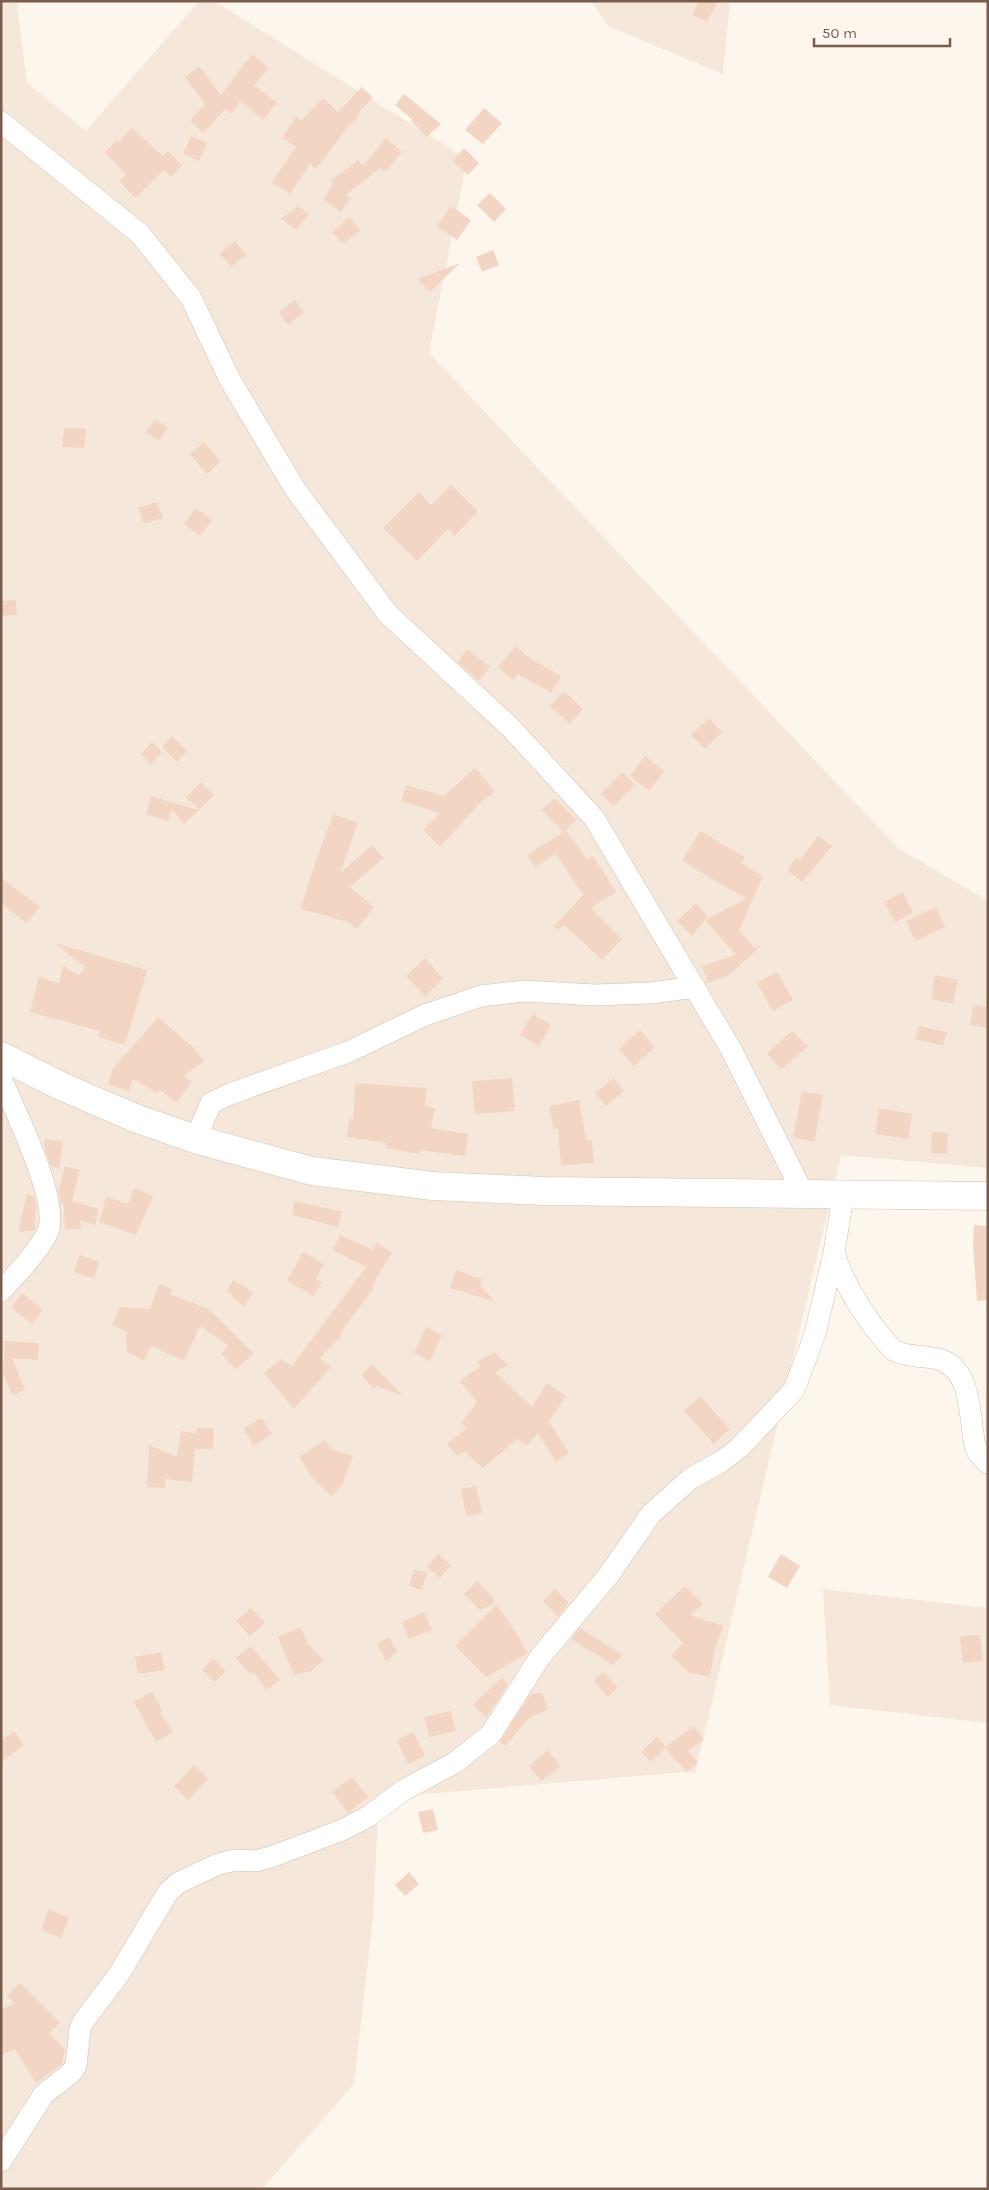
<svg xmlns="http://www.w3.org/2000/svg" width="989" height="2190" viewBox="0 0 989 2190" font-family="Karla,sans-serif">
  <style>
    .residential { fill: #f5e8da }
    .building { fill: #f3d5c3 }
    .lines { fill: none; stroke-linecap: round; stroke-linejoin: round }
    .street-casing { stroke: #d1beb0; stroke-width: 22 }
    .secondary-casing { stroke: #d6c0b0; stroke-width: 29 }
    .street { stroke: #fff; stroke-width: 21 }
    .secondary { stroke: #fff; stroke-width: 28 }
  </style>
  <rect width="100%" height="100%" fill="#fdf6ec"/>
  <!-- residential -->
  <path class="residential" d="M 1,1 L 19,1 L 17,6 L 27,83 L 86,131 L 199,1 L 214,1 L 467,159 L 429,353 L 898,848 L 988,901 L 988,1168 L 841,1155 L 695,1774 L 687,1772 L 379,1798 L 373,1918 L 354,2084 L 262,2189 L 1,2189 Z
    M 591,1 L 730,1 L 723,74 L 608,26 Z
    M 823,1589 L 988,1608 L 988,1723 L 830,1705 Z"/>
  <!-- building -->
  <path class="building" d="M 699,1 L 718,1 L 707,22 L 692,14 Z
    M 252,54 L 269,68 L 254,85 L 277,103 L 263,120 L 240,101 L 231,114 L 225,109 L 204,133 L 190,121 L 205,104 L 185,77 L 199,66 L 221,95 Z
    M 362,87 L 373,98 L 357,114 L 359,116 L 347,128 L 316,169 L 310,164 L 290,194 L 272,182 L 296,147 L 282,138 L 296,117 L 301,121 L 323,98 L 338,112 Z
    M 404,94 L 441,124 L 427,137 L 411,121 L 413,120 L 395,105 Z
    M 484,108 L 502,123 L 483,144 L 465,130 Z
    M 132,128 L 163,156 L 168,151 L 182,165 L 171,177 L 164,170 L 135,198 L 119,181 L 126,175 L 105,152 L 117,140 L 119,142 Z
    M 191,136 L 207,143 L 199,161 L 183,154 Z
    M 386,138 L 402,152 L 385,172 L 380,168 L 346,195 L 351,198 L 341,212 L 323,199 L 333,184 L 330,181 L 358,160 L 363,166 Z
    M 464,148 L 479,163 L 468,175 L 453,161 Z
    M 490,193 L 506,209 L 494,222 L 477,205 Z
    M 298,206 L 309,214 L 296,230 L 281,219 Z
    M 451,206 L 471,220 L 457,240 L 437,226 Z
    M 349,217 L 360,230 L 343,244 L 332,232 Z
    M 235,241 L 246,255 L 231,267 L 220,253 Z
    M 493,250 L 499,265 L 482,272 L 476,257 Z
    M 460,263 L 430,292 L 418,279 Z
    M 295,300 L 304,312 L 288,325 L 279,312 Z
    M 155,419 L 168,428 L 159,441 L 146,432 Z
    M 64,428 L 86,429 L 84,448 L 62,447 Z
    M 204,442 L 221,461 L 207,474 L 190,454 Z
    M 451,485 L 478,511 L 455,536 L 448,529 L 417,561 L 383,528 L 419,492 L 431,505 Z
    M 157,502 L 163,518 L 144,524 L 138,508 Z
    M 196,508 L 212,520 L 200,536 L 184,524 Z
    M 16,600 L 17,615 L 1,616 L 1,601 Z
    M 516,646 L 527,656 L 561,676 L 551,693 L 518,674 L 513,680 L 498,667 Z
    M 467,649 L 490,667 L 479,681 L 458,662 Z
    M 564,691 L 583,709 L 570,724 L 550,706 Z
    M 709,718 L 722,732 L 705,749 L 691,735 Z
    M 172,736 L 187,751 L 177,762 L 162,747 Z
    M 152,742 L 162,752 L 151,764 L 141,754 Z
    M 645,756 L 664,771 L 649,791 L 630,776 Z
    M 475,768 L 495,791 L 478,805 L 440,847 L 423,830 L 440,813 L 401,801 L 406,785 L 444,796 Z
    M 622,772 L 635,784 L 614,806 L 601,794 Z
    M 201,782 L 214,795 L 199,810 L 186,797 Z
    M 151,796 L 164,800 L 199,810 L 184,824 L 172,809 L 168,821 L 146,814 Z
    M 555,798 L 576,820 L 563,832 L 542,810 Z
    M 333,814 L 358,823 L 340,873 L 372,845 L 384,858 L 350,887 L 374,907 L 357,929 L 348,922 L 301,909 L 311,875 Z
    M 566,830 L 587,859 L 593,856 L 616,892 L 591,908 L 622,939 L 602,960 L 564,925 L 557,930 L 554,926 L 583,895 L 556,854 L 535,867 L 527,855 Z
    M 700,831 L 745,857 L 741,863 L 763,876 L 739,931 L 755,948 L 762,945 L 728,976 L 708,983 L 702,966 L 736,955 L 705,920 L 746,899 L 682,861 Z
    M 818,836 L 832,846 L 802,882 L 787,870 L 796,857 L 800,860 Z
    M 1,878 L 40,907 L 27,923 L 1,903 Z
    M 903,892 L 913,913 L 895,922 L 884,902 Z
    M 696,903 L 708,916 L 692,936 L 677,921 Z
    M 936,907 L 945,927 L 915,941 L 906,921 Z
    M 55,943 L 147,970 L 125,1045 L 98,1037 L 100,1031 L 30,1012 L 39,977 L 59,983 L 63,966 L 80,975 L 85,967 Z
    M 425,958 L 443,979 L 425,996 L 406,976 Z
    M 777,972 L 793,1000 L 773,1011 L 757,983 Z
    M 935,975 L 958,980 L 953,1004 L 931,999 Z
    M 973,1005 L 988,1007 L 988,1028 L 970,1025 Z
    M 532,1014 L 551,1025 L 539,1046 L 520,1035 Z
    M 158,1017 L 194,1048 L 204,1061 L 184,1076 L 192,1082 L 176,1103 L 160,1090 L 158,1093 L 133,1079 L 129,1091 L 108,1084 L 113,1069 Z
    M 919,1026 L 947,1032 L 943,1046 L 915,1039 Z
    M 640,1030 L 655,1047 L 634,1066 L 619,1049 Z
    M 792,1031 L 808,1046 L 781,1070 L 767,1053 Z
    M 512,1078 L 515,1111 L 475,1114 L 472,1081 Z
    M 613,1078 L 624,1091 L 606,1106 L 595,1093 Z
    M 355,1083 L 427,1088 L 425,1106 L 435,1108 L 431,1128 L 468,1134 L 465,1156 L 420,1150 L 419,1154 L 386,1148 L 387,1143 L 347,1137 L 349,1119 L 353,1120 Z
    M 802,1091 L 823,1095 L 814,1142 L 793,1137 Z
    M 579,1100 L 586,1140 L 592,1140 L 594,1163 L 561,1166 L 558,1129 L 554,1129 L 549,1106 Z
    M 879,1108 L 912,1114 L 908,1139 L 875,1134 Z
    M 932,1132 L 948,1133 L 947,1154 L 931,1153 Z
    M 45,1139 L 63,1141 L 59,1168 L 51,1167 L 44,1146 Z
    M 65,1166 L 80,1170 L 72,1201 L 99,1209 L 95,1225 L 80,1220 L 81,1229 L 65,1230 L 64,1205 L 61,1204 L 58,1192 Z
    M 134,1188 L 153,1196 L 136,1235 L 99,1222 L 106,1197 L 128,1204 Z
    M 27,1194 L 34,1197 L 36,1204 L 35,1230 L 18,1232 Z
    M 295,1201 L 342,1212 L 338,1227 L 292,1215 Z
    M 974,1225 L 988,1226 L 988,1300 L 977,1301 L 973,1244 Z
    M 340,1235 L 373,1250 L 377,1243 L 392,1252 L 372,1286 L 374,1288 L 340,1333 L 342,1335 L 320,1358 L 331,1367 L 294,1409 L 264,1373 L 281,1359 L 292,1366 L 366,1267 L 333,1250 Z
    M 303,1252 L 324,1264 L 316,1279 L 322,1282 L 314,1296 L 287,1281 Z
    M 80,1255 L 99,1262 L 94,1279 L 74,1272 Z
    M 456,1270 L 482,1279 L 480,1285 L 494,1301 L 450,1288 Z
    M 233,1280 L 253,1292 L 244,1307 L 227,1291 Z
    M 159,1284 L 172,1289 L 170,1294 L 209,1309 L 254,1354 L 236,1369 L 221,1354 L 229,1346 L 200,1326 L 184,1361 L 151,1346 L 144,1361 L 127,1352 L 126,1331 L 112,1325 L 120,1307 L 150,1309 Z
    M 22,1293 L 43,1309 L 32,1324 L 11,1308 Z
    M 426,1327 L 442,1335 L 430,1361 L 414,1353 Z
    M 5,1341 L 39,1343 L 38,1360 L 12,1358 L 25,1390 L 12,1395 L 3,1373 Z
    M 494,1352 L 508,1365 L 495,1372 L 532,1407 L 547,1383 L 566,1396 L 549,1422 L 569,1453 L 556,1462 L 538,1433 L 527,1446 L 517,1439 L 483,1468 L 464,1451 L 457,1456 L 447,1444 L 467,1428 L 461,1423 L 477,1402 L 460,1381 L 481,1366 L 477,1362 Z
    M 372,1364 L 402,1395 L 376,1386 L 374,1389 L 361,1375 Z
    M 700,1396 L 730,1429 L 714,1444 L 684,1411 Z
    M 262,1418 L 272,1434 L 253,1446 L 244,1428 Z
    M 197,1428 L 214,1428 L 213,1449 L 195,1449 L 192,1482 L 165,1479 L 165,1488 L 147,1487 L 149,1445 L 177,1457 L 181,1431 L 197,1434 Z
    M 325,1440 L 331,1449 L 353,1456 L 342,1485 L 332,1496 L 314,1480 L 299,1457 Z
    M 476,1486 L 482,1513 L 466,1516 L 461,1489 Z
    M 438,1554 L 451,1565 L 440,1578 L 427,1567 Z
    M 781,1554 L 800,1566 L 787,1588 L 768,1577 Z
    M 414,1569 L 427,1573 L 422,1590 L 409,1586 Z
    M 477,1581 L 491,1595 L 495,1603 L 480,1610 L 464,1594 Z
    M 685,1586 L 703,1604 L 690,1615 L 723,1626 L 714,1652 L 710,1677 L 690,1673 L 671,1656 L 683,1643 L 655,1614 Z
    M 555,1589 L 569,1603 L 558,1616 L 543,1601 Z
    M 496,1605 L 506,1617 L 528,1653 L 486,1677 L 455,1646 Z
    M 251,1608 L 265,1623 L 250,1636 L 236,1621 Z
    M 424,1612 L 432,1630 L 409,1639 L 402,1622 Z
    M 301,1627 L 307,1643 L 324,1660 L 311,1671 L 294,1675 L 278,1637 Z
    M 580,1628 L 623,1655 L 613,1665 L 571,1639 Z
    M 980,1635 L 983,1661 L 963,1663 L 960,1636 Z
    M 389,1637 L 397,1651 L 386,1662 L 377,1644 Z
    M 251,1646 L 280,1680 L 267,1690 L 253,1672 L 250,1674 L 236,1658 Z
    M 161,1652 L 165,1670 L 138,1674 L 135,1657 Z
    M 213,1658 L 226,1671 L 215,1682 L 202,1670 Z
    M 603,1672 L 618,1687 L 608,1697 L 594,1681 Z
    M 502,1678 L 508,1684 L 486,1718 L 473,1704 Z
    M 152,1692 L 163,1711 L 160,1712 L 173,1732 L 156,1742 L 134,1702 Z
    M 542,1692 L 548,1710 L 530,1717 L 505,1746 L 500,1742 L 530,1695 Z
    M 451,1711 L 456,1731 L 429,1737 L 424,1717 Z
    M 693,1726 L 704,1739 L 688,1751 L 698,1762 L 687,1772 L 665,1748 L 651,1762 L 641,1752 L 657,1737 L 666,1747 Z
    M 14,1731 L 24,1745 L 1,1763 L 1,1741 Z
    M 413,1732 L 425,1756 L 408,1764 L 397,1740 Z
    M 548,1750 L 560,1766 L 541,1781 L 529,1766 Z
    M 194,1765 L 208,1779 L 188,1800 L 174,1786 Z
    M 352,1777 L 368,1797 L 348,1813 L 332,1792 Z
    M 433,1809 L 438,1830 L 423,1833 L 418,1812 Z
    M 409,1872 L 419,1884 L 405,1896 L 395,1885 Z
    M 49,1909 L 69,1918 L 61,1938 L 41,1930 Z
    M 20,1983 L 60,2023 L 49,2033 L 65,2050 L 62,2064 L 36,2083 L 15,2049 L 1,2055 L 1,2009 L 15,2003 L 7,1996 Z"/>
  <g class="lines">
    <!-- street casing -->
    <g class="street-casing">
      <path id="street" d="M 1,122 L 140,234 L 191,298 L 230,380 L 295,489 L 388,614 L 510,727 L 594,818 L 732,1051 L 804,1195
        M 1,1079 C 15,1110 62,1205 47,1234 C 35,1255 17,1274 1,1291
        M 198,1140 L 201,1126 L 211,1103 L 230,1094 L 348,1052 L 425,1015 L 481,996 L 524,991 L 595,995 L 651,993 L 695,987
        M 834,1253 C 846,1290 867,1321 893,1350 C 908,1358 923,1355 938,1359 C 973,1368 969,1418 975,1446 L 978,1453 L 988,1463
        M 1,2161 L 44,2094 L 71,2073 L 76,2066 L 80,2028 L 83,2022 L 119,1974 L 168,1892 L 178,1883 L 216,1865 L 235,1860 L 255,1861 L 271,1857 L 342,1830 L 369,1816 L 404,1790 L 456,1762 L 491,1734 L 540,1657 L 608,1576 L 651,1514 L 690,1479 L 722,1461 L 739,1448 L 794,1390 L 815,1334 L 834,1253 L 843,1196"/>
    </g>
    <!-- secondary casing -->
    <g class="secondary-casing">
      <path id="secondary" d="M 1,1056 L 63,1087 L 135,1118 L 198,1140 L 312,1171 L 433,1186 L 544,1191 L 988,1196"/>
    </g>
    <!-- street -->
    <use href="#street" class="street"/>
    <!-- secondary -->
    <use href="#secondary" class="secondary"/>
  </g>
  <!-- border -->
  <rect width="989" height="2190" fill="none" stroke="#7a5c4d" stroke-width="5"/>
  <!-- scale -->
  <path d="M814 38v8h136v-8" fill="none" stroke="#7a5c4d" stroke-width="2.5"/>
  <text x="822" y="38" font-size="15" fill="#7a5c4d" stroke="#fffaf3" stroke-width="4" paint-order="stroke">50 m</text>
</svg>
